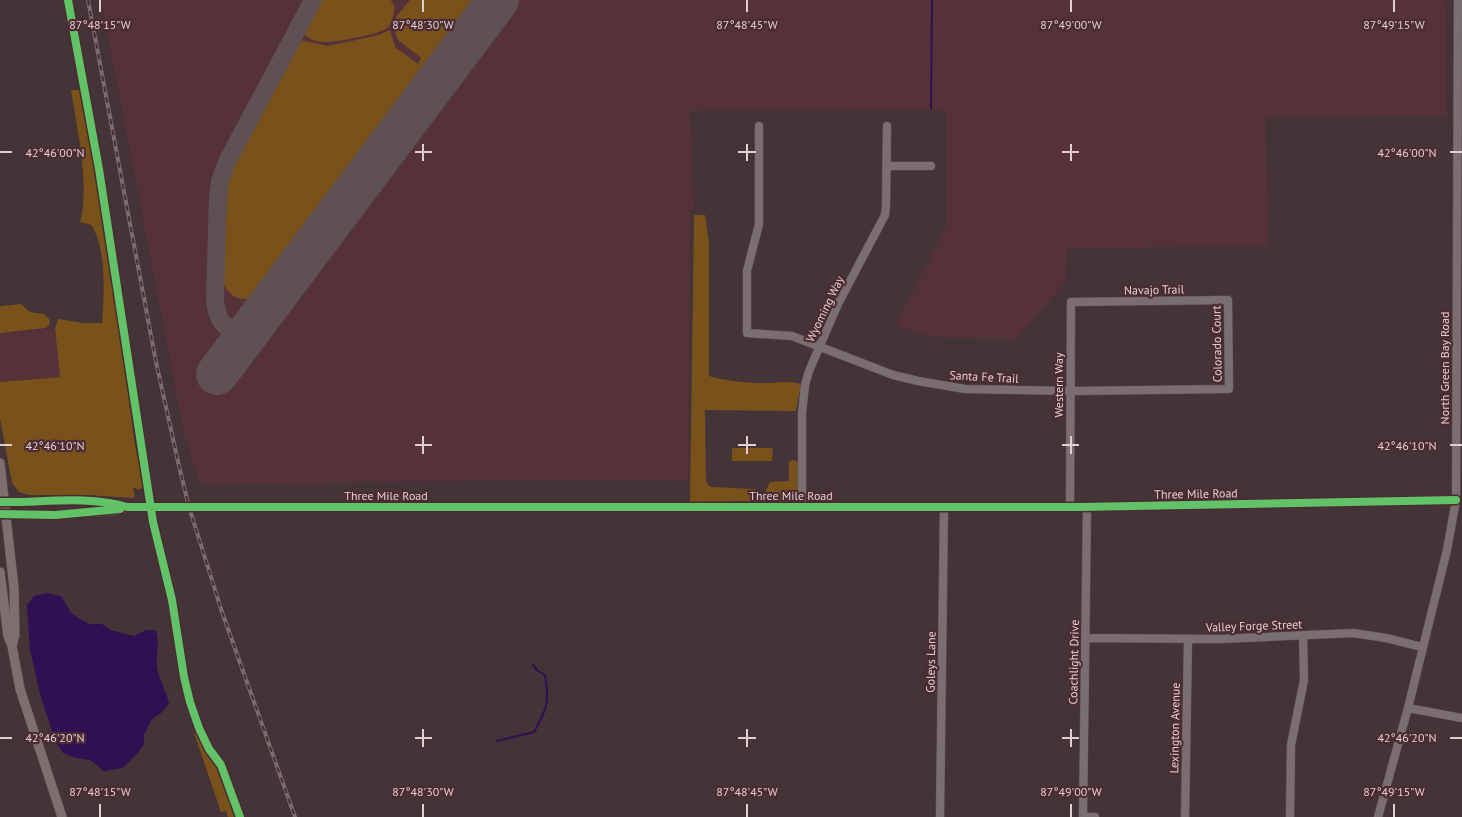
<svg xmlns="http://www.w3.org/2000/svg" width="1462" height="817" viewBox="0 0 1462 817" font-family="'PT Sans',sans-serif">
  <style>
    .built { fill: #55313a }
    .green { fill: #78511b }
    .water { fill: #301053 }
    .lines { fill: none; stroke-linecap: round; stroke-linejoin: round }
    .stream { stroke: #301053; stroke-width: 2 }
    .taxiway { stroke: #5f5053; stroke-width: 18 }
    .runway { stroke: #5f5053; stroke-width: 42 }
    .minor-casing { stroke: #615155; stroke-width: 9 }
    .major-casing { stroke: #615155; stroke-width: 10 }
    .minor { stroke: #7b6e71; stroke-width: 8 }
    .major { stroke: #7f6e6e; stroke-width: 9 }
    .rail-casing { stroke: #7a6d6f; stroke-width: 4 }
    .rail { stroke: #4b2c33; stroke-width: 2; stroke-dasharray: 5.5; stroke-linecap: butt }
    .cycleway-casing { stroke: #4b2c33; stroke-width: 11 }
    .cycleway { stroke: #61c268; stroke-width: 8 }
    .ticks { fill: none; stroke: #e2cdd1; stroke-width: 2 }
    .labels { text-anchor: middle; stroke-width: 4.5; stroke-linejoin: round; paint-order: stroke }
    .street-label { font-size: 12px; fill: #e2cdd1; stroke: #4b2c33 }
    .ticks-label { font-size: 12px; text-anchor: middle; fill: #e2cdd1; stroke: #4b2c33; stroke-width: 4.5; stroke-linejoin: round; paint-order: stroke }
  </style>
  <rect width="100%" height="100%" fill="#443337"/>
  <!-- built -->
  <path class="built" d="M 101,0 L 1447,0 L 1446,116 L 1266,117 L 1268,246 L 1067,248 L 1066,281 L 1017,339 L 952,338 L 925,335 L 896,325 L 946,226 L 946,110 L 690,111 L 694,206 L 690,218 L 688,480 L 504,480 L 200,485 L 184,434 Z
    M 55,328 L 60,377 L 0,382 L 0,333 Z"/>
  <!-- green -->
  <path class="green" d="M 322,0 L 392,0 L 391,2 L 394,4 C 395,11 392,25 386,29 C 376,35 333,43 321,42 C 314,41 309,39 304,34 Z
    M 410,0 L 481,0 L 260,294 C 245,304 229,299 223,282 L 226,196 L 228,180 L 237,158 L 300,40 L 328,46 L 379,35 L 390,30 L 395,47 L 418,64 L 421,58 L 398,40 L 393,27 L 397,16 Z
    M 71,90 L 79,90 L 103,210 L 135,445 L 143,487 L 139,490 L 133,487 L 135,498 L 84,495 L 29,495 L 19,492 L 12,483 L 0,418 L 0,382 L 60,377 L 55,328 L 58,319 L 84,323 L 102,323 C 104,296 107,247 91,225 L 80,222 C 90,186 77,127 71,90 Z
    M 694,215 L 705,215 L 709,242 L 709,376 C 727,381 745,383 765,383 C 778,383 786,380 801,384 L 796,411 L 705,410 L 706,481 L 710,487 L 756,489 L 759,494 L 759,501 L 690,502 Z
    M 21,304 L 30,312 L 44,314 L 49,319 L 50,324 L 46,328 L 0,333 L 0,306 Z
    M 732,448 L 773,448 L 772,461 L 732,461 Z
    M 795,460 L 798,464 L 798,498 L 794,501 L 766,501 L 765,492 L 770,482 L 789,481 L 789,461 Z
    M 194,733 L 200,737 L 206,751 L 219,769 L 227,797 L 236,817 L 228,817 L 226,811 L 221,812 Z"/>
  <!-- water -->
  <path class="water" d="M 47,593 L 61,596 L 72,614 L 89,624 L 102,624 L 110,630 L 134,636 L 146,630 L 156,630 C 160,646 156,651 157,666 C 158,679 167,691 169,704 L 161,713 L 152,719 L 144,735 L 144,744 L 138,753 L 123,768 L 104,771 L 90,760 L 76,758 L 63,753 L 55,741 L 40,694 L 30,650 L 27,605 L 34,596 Z"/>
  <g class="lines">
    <!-- stream -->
    <path class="stream" d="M 931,109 L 932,0
      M 497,741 L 534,732 C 547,709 550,702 545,675 L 538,671 L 533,665"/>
    <!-- taxiway -->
    <path class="taxiway" d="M 248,333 C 224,329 218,325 215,300 L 218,196 L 220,181 L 228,160 L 313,0"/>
    <!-- runway -->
    <path class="runway" d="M 217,374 L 498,0"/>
    <!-- minor casing -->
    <g class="minor-casing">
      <path id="minor" d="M 759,126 L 759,224 L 747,271 L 747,333 L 792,336 L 893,375 L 918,381 L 965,389 L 1071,391 L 1229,389 L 1228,300 L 1071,302 L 1070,507
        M 887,166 L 931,166
        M 0,502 C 42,503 86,495 127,507 L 1080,507 L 1456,500
        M 802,507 L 802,413 L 805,385 L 809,371 L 838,304 L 885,215 L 886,206 L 887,126
        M 1087,507 L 1083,817 L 1095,817
        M 0,514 L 55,515 L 116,511 L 127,507
        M 1085,638 L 1221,639 L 1353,633 L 1386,638 L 1422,647
        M 1408,708 L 1462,718
        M 940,817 L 944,507
        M 1185,817 L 1188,639
        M 1290,817 L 1291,745 L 1304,680 L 1303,635
        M 1378,817 L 1408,708 L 1447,550 L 1456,500 L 1458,0"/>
    </g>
    <!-- major casing -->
    <g class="major-casing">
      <path id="major" d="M 0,463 L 14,588 L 15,635 L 12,646
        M 0,572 L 8,636 L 12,646 L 20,689 L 62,817"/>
    </g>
    <!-- minor -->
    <use href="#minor" class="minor"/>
    <!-- major -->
    <use href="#major" class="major"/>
    <!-- rail casing -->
    <g class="rail-casing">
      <path id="rail" d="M 88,0 L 156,362 L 179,466 L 189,507 L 222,612 L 295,817"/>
    </g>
    <!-- rail -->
    <use href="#rail" class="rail"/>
    <!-- cycleway casing -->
    <g class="cycleway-casing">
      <path id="cycleway" d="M 68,0 L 99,169 L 153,522 L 172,600 L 184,677 L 190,702 L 199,728 L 209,749 L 221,765 L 240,817
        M 0,502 C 42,503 86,495 127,507 L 1080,507 L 1456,500
        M 0,514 L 55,515 L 120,509"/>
    </g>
    <!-- cycleway -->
    <use href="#cycleway" class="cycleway"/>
  </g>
  <!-- ticks -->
  <path class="ticks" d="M 100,0 L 100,12M 423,0 L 423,12M 747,0 L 747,12M 1071,0 L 1071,12M 1394,0 L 1394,12M 423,144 L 423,161M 747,144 L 747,161M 1071,144 L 1071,161M 0,152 L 12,152M 415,152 L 432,152M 738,152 L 756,152M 1062,152 L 1079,152M 1450,152 L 1462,152M 423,436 L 423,454M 747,436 L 747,454M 1071,436 L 1071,454M 0,445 L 12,445M 415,445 L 432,445M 738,445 L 756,445M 1062,445 L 1079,445M 1450,445 L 1462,445M 423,729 L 423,747M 747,729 L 747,747M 1071,729 L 1071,747M 0,738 L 12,738M 415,738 L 432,738M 738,738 L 756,738M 1062,738 L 1079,738M 1450,738 L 1462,738M 100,804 L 100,817M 423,804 L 423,817M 747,804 L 747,817M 1071,804 L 1071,817M 1394,804 L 1394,817"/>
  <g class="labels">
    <!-- street labels -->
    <g class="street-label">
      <text transform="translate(1154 290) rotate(-1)" y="4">Navajo Trail</text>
      <text transform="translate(825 309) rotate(-64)" y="4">Wyoming Way</text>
      <text transform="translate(1217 344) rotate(-91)" y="4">Colorado Court</text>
      <text transform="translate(1445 368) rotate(-90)" y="4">North Green Bay Road</text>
      <text transform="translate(984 377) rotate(3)" y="4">Santa Fe Trail</text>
      <text transform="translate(1059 385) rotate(-90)" y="4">Western Way</text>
      <text transform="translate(1196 494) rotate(-1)" y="4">Three Mile Road</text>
      <text x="386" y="500">Three Mile Road</text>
      <text x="791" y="500">Three Mile Road</text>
      <text transform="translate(1254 626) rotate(-2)" y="4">Valley Forge Street</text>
      <text transform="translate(931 662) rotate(-89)" y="4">Goleys Lane</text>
      <text transform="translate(1074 662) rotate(-89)" y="4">Coachlight Drive</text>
      <text transform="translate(1175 728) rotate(-89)" y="4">Lexington Avenue</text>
    </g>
  </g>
  <g class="ticks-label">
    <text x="100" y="29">87°48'15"W</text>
    <text x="423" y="29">87°48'30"W</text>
    <text x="747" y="29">87°48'45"W</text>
    <text x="1071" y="29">87°49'00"W</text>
    <text x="1394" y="29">87°49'15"W</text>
    <text x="1407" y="157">42°46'00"N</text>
    <text x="55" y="157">42°46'00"N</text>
    <text x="1407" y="450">42°46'10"N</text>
    <text x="55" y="450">42°46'10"N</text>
    <text x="1407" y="742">42°46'20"N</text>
    <text x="55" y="742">42°46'20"N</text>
    <text x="100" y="796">87°48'15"W</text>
    <text x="423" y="796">87°48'30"W</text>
    <text x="747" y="796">87°48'45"W</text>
    <text x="1071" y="796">87°49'00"W</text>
    <text x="1394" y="796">87°49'15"W</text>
  </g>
</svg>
